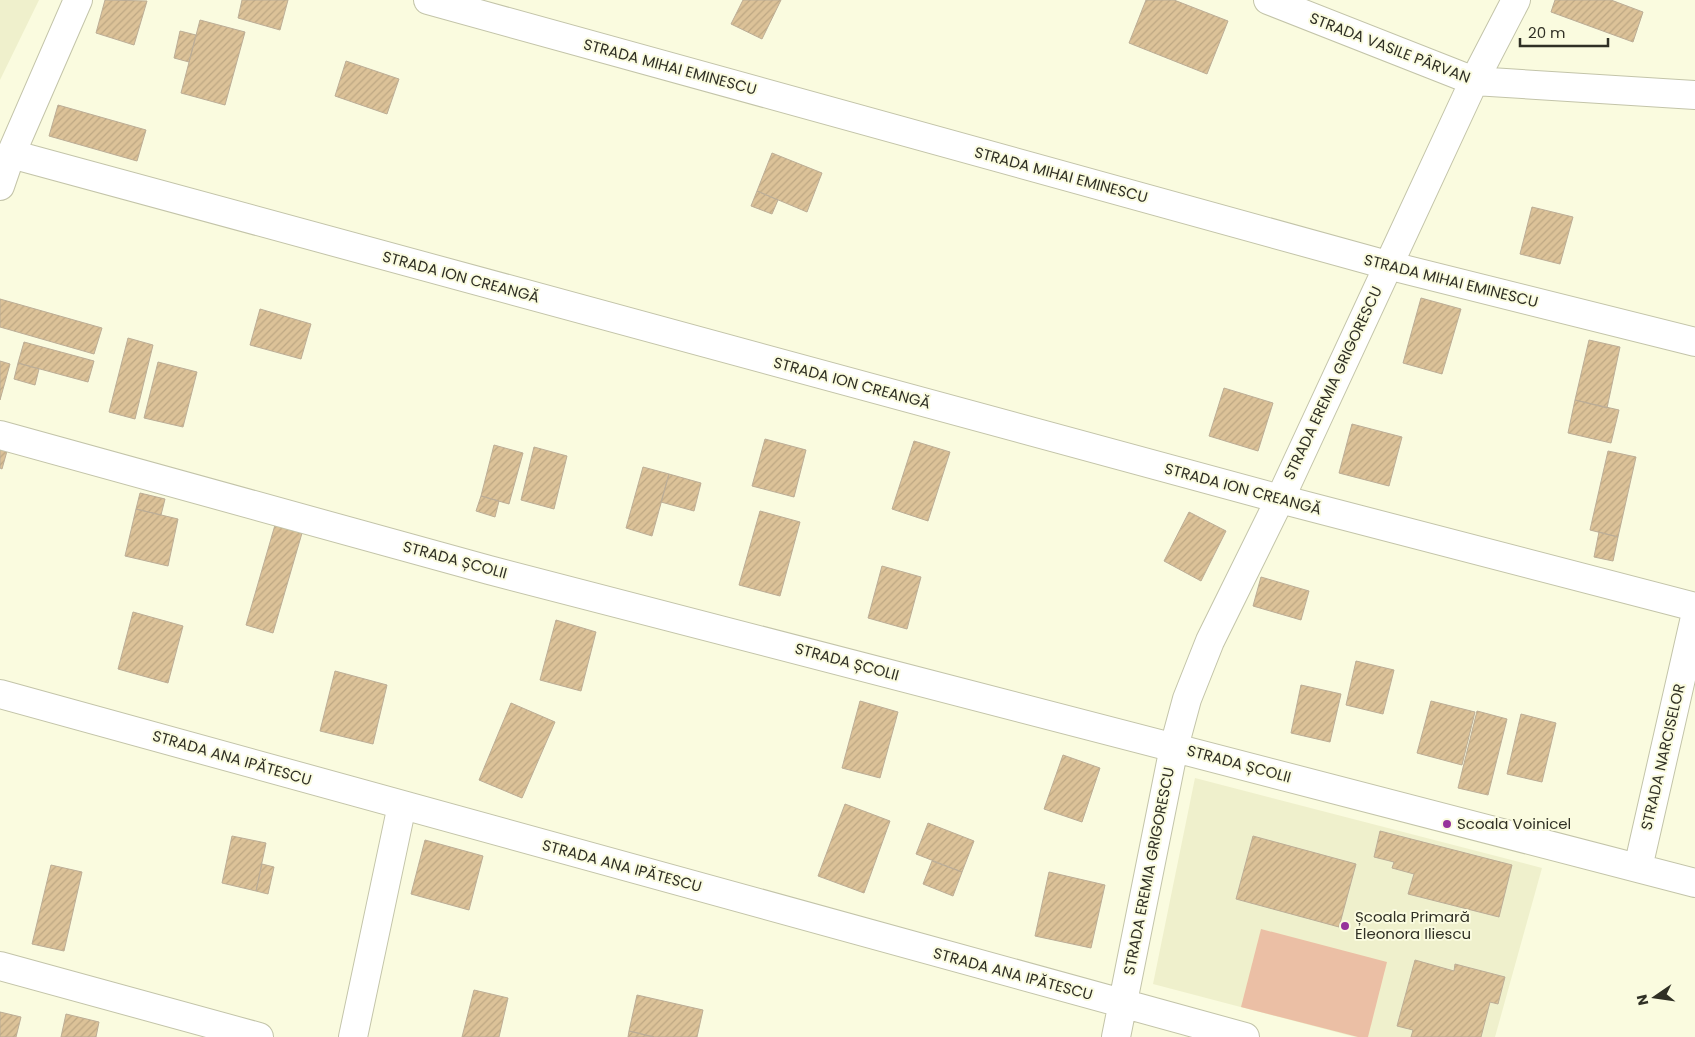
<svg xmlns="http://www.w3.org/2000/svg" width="1695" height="1037" viewBox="0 0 1695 1037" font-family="Poppins,sans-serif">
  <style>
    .built { fill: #eff0cc }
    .park { fill: #ebbfa5 }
    .building { fill: url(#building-hatch); stroke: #bcad96 }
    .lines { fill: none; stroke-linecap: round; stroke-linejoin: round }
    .minor-casing { stroke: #c3c4a9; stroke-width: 30 }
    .minor { stroke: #fff; stroke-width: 28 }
    .poi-dot { fill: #96339b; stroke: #fafbdf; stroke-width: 2 }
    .labels { text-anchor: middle; stroke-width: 4; stroke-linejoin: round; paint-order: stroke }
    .street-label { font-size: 15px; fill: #303025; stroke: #fafbdf }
    .poi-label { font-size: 15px; fill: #303025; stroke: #fafbdf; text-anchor: start }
  </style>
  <defs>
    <pattern id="building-hatch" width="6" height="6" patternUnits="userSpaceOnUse" patternTransform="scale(1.25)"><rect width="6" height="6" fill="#dcc298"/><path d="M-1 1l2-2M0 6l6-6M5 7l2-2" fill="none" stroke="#bda783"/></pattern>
  </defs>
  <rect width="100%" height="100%" fill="#fafbdf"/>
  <!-- built -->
  <path class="built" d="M 0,0 L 39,0 L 0,80 Z
    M 1195,778 L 1542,868 L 1495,1037 L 1355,1037 L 1153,984 Z"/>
  <!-- park -->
  <path class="park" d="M 1261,929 L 1387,962 L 1368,1037 L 1358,1037 L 1241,1007 Z"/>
  <!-- building -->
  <path class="building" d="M 105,0 L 147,1 L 134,45 L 96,33 Z
    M 242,0 L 288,0 L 280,30 L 238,18 Z
    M 743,0 L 781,0 L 762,39 L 731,24 Z
    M 1146,0 L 1174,0 L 1228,21 L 1207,74 L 1129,43 Z
    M 1555,0 L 1611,0 L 1643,12 L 1633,42 L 1551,12 Z
    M 200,20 L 245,32 L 225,105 L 181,93 Z
    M 180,31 L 196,35 L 189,62 L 174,58 Z
    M 346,61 L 399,79 L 387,114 L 335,96 Z
    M 58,105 L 146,130 L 137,161 L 49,136 Z
    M 772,153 L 822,173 L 807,212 L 757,191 Z
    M 757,191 L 778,200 L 772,214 L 751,206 Z
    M 1532,207 L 1573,217 L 1560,264 L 1520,254 Z
    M 1421,298 L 1461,309 L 1442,374 L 1403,363 Z
    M 0,299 L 102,328 L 94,354 L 0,327 Z
    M 260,309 L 311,324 L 301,359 L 250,345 Z
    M 128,338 L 153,345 L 135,419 L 109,412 Z
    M 1589,340 L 1620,347 L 1607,408 L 1575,400 Z
    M 24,342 L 94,361 L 88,382 L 18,363 Z
    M 0,361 L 10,364 L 0,400 Z
    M 158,362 L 197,372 L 183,427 L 144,418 Z
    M 18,363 L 39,369 L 35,385 L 14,379 Z
    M 1224,388 L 1273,403 L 1258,451 L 1209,436 Z
    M 1575,400 L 1619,410 L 1611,443 L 1568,433 Z
    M 1352,424 L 1402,437 L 1389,486 L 1339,473 Z
    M 765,439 L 806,450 L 794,497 L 752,486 Z
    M 914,441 L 950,452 L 928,521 L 892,509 Z
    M 494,445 L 523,453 L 509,504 L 481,496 Z
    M 534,447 L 567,456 L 554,509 L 521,500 Z
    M 0,449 L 7,451 L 2,469 L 0,468 Z
    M 1608,451 L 1636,457 L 1618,537 L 1590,530 Z
    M 643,467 L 669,474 L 652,536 L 626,528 Z
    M 669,474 L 701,483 L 694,511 L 661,502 Z
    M 140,493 L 165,499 L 161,515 L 136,509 Z
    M 481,496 L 499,501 L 495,517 L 476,511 Z
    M 136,509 L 178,519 L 168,566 L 125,556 Z
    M 760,511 L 800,522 L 780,596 L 739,585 Z
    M 1189,512 L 1226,531 L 1201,581 L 1164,561 Z
    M 275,525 L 302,533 L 273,633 L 246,625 Z
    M 1599,532 L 1618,537 L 1613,561 L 1594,557 Z
    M 882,566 L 921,577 L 907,629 L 868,618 Z
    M 1261,577 L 1309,591 L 1301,620 L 1253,606 Z
    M 133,612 L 183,626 L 168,683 L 118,669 Z
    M 556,620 L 596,632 L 581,691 L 540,680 Z
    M 1356,661 L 1394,670 L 1383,714 L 1346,705 Z
    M 335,671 L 387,685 L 373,744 L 320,731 Z
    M 1301,685 L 1341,694 L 1330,742 L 1291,733 Z
    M 860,701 L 898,712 L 880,778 L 842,768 Z
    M 1431,701 L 1475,712 L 1462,765 L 1417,753 Z
    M 511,703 L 555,722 L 522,798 L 479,780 Z
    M 1477,711 L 1507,719 L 1488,795 L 1458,788 Z
    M 1521,714 L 1556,723 L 1542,782 L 1507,774 Z
    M 1063,755 L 1100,768 L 1082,822 L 1044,809 Z
    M 845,804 L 890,821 L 864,893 L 818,876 Z
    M 928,823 L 974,841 L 962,872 L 916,854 Z
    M 1380,831 L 1512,865 L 1499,917 L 1408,894 L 1414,874 L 1392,868 L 1394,862 L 1374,857 Z
    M 232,836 L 266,843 L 256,891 L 222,883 Z
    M 1253,836 L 1356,864 L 1339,927 L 1236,899 Z
    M 425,840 L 483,856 L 469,910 L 411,894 Z
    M 932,861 L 962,872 L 953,896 L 923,884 Z
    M 262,864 L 274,867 L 268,894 L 256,891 Z
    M 51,865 L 82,872 L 64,951 L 32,944 Z
    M 1049,872 L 1105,885 L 1091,948 L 1035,936 Z
    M 1415,960 L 1454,971 L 1455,964 L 1505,977 L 1498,1004 L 1490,1002 L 1481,1037 L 1411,1037 L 1413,1030 L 1397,1026 Z
    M 474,990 L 508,998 L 499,1037 L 462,1037 Z
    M 637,995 L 703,1010 L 697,1037 L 654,1037 L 629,1031 Z
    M 0,1012 L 21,1017 L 16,1037 L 0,1037 Z
    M 66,1014 L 99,1022 L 96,1037 L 61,1037 Z
    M 629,1031 L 654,1037 L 628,1037 Z"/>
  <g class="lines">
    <!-- minor casing -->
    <g class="minor-casing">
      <path id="minor" d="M 428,0 L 1387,265 L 1695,342
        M 1268,0 L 1474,81 L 1695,95
        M 11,154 L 1280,499 L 1695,607
        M 0,186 L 11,154 L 78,0
        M 0,435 L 489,570 L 1695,883
        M 0,694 L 1245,1037
        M 1638,868 L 1695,617
        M 0,966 L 259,1037
        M 353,1037 L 402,805
        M 1116,1037 L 1174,747 L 1187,699 L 1210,641 L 1280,499 L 1474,81 L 1516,0"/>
    </g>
    <!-- minor -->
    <use href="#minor" class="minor"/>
  </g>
  <!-- markers -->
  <g class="poi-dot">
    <circle cx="1447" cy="824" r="5"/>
    <circle cx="1345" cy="926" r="5"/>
  </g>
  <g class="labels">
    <!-- street labels -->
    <g class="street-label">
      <text transform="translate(1390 48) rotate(21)" y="5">STRADA VASILE PÂRVAN</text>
      <text transform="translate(670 67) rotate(15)" y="5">STRADA MIHAI EMINESCU</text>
      <text transform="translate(1061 175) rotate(15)" y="5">STRADA MIHAI EMINESCU</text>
      <text transform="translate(461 277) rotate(15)" y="5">STRADA ION CREANGĂ</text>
      <text transform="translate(1451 281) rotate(14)" y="5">STRADA MIHAI EMINESCU</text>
      <text transform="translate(852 383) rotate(15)" y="5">STRADA ION CREANGĂ</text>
      <text transform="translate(1333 383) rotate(-65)" y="5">STRADA EREMIA GRIGORESCU</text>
      <text transform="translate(1243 489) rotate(15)" y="5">STRADA ION CREANGĂ</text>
      <text transform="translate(455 560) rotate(15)" y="5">STRADA ȘCOLII</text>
      <text transform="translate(847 662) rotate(15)" y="5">STRADA ȘCOLII</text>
      <text transform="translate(1663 757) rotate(-77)" y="5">STRADA NARCISELOR</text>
      <text transform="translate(232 758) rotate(16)" y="5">STRADA ANA IPĂTESCU</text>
      <text transform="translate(1239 764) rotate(15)" y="5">STRADA ȘCOLII</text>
      <text transform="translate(622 866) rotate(15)" y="5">STRADA ANA IPĂTESCU</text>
      <text transform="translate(1149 871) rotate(-79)" y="5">STRADA EREMIA GRIGORESCU</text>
      <text transform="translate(1013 974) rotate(15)" y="5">STRADA ANA IPĂTESCU</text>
    </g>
    <!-- poi labels -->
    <g class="poi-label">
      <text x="1457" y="829">Scoala Voinicel</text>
      <text x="1355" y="922">Școala Primară<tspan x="1355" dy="17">Eleonora Iliescu</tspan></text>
    </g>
  </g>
  <!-- north arrow -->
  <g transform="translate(1655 997) rotate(257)" stroke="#fafbdf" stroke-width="4" paint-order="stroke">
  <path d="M0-4L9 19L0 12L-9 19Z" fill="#303025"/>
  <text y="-8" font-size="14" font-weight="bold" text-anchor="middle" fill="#303025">N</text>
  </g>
  <!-- scale -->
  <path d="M1520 38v8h88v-8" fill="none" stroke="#303025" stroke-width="2.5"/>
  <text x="1528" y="38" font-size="15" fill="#303025" stroke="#fafbdf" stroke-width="4" paint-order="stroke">20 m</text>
</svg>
